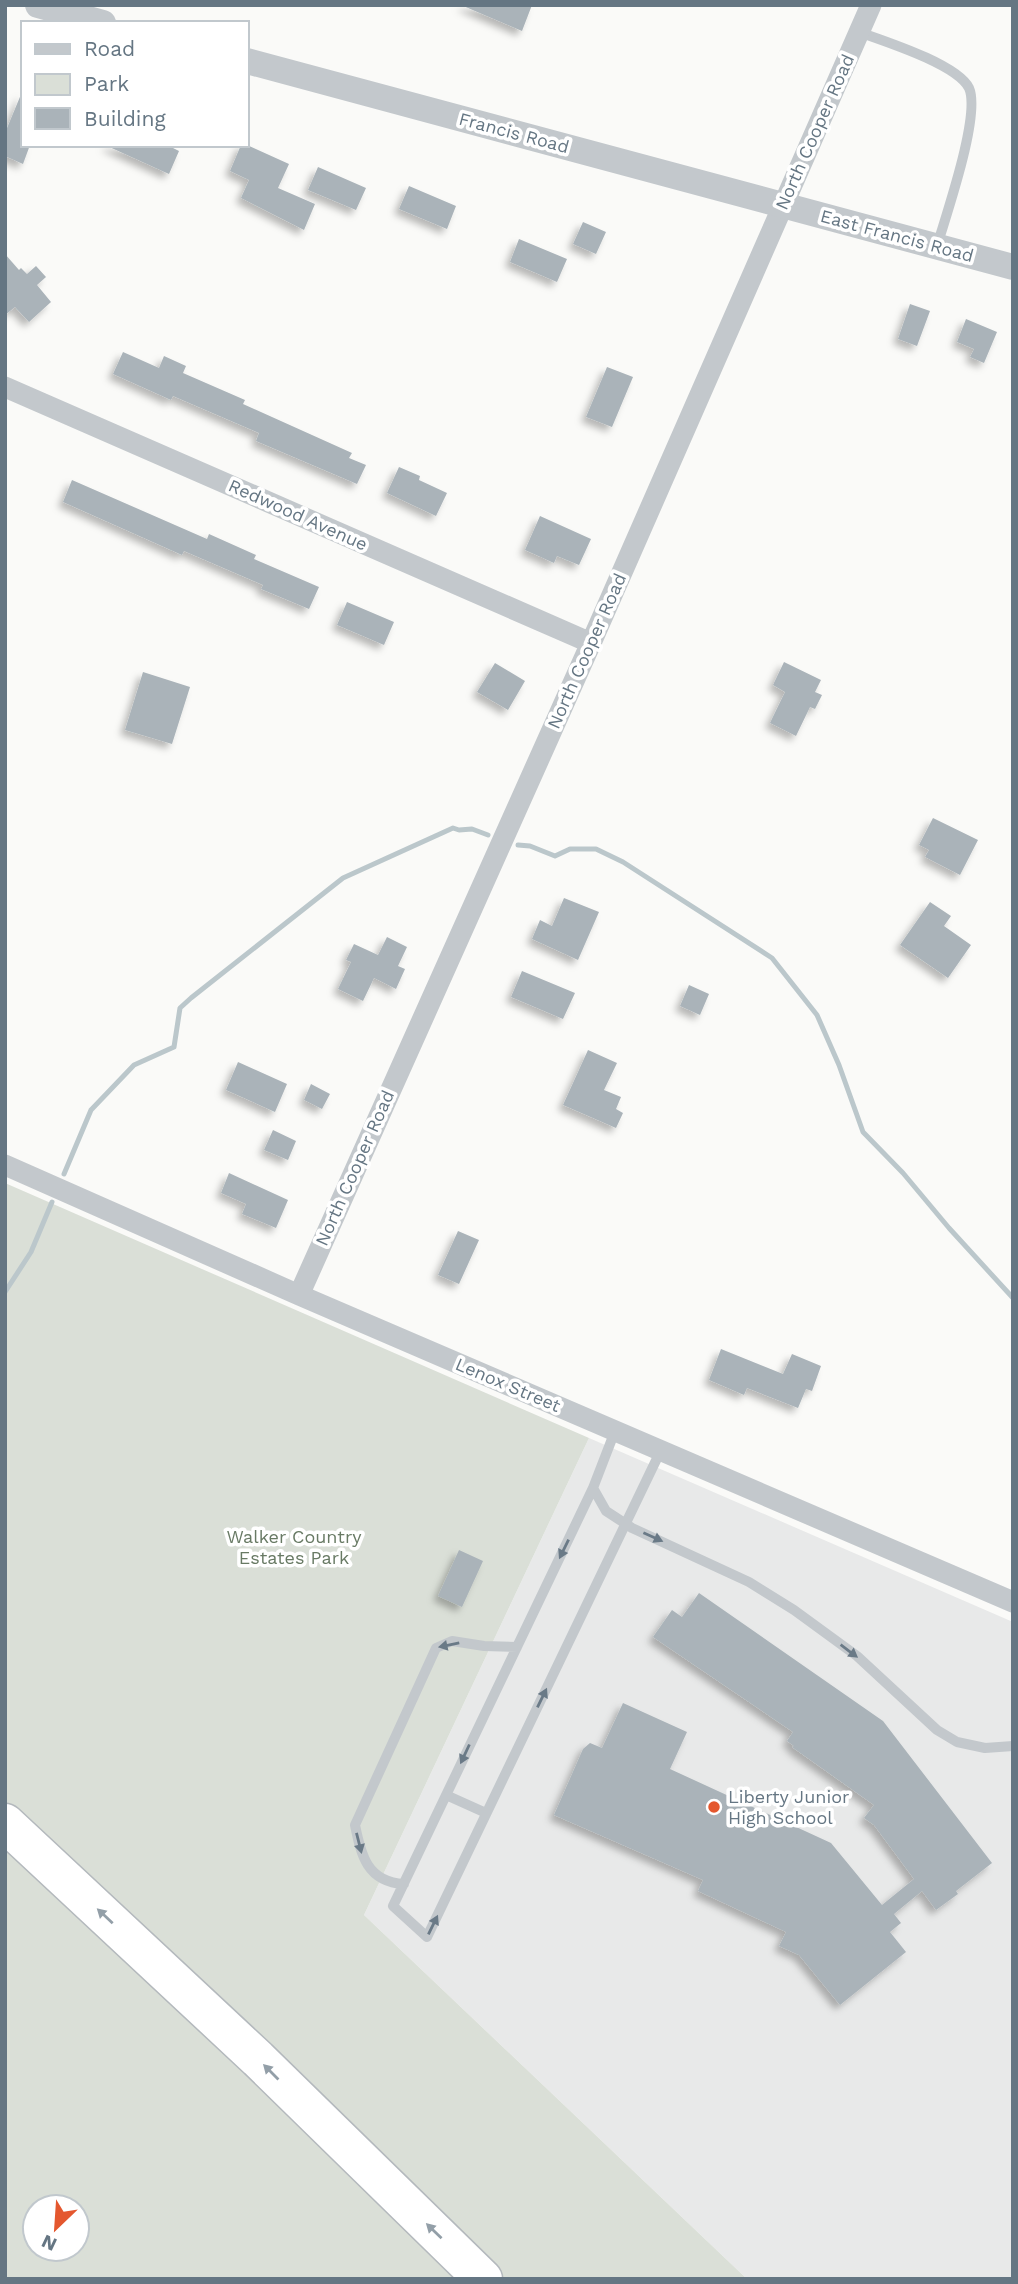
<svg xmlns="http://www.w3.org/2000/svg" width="1018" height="2284" viewBox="0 0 1018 2284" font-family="'Work Sans',sans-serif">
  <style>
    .built { fill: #e8e9e9 }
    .green { fill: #dadfd7; fill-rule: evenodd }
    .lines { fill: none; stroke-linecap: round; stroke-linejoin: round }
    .stream { stroke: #bbc7cb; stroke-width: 5 }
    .building { fill: #aab3b9; filter: url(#shadow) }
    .motorway-casing { stroke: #b4b9bd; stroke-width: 41 }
    .service { stroke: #c3c8cc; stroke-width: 10 }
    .minor { stroke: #c3c8cc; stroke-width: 21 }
    .tertiary { stroke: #c3c8cc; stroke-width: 26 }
    .motorway { stroke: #fff; stroke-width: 38 }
    .oneway { fill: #6a7a87 }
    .oneway2 { fill: #939fa8 }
    .poi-dot { fill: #e4572e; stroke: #fff; stroke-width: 2.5 }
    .labels { text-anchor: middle; stroke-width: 7; stroke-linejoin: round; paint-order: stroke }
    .street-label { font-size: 18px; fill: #657683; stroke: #fff }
    .park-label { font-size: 18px; fill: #687a64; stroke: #fff }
    .poi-label { font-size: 18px; fill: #657683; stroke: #fff; text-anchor: start }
  </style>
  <defs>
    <filter id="shadow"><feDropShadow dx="-5" dy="5" stdDeviation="3.5" flood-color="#0004"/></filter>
  </defs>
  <rect width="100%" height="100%" fill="#fafaf8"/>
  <!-- built -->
  <path class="built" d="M 589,1438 L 1013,1622 L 1013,2279 L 747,2279 L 364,1915 Z"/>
  <!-- green -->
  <path class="green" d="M 5,1183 L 589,1438 L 364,1915 L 747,2279 L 5,2279 ZM 35,2207 L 77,2207 L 77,2249 L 35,2249 Z"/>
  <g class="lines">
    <!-- stream -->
    <path class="stream" d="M 518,845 L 530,846 L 555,856 L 570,849 L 596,849 L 623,862 L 772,958 L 817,1015 L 839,1065 L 863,1132 L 903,1173 L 949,1228 L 1013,1298
      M 64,1174 L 91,1110 L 134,1065 L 174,1047 L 180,1008 L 191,998 L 343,878 L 453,828 L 459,830 L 472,829 L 488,835
      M 5,1292 L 31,1252 L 52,1202"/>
  </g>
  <!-- building -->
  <path class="building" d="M 461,5 L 532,5 L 522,31 Z
    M 22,92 L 23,145 L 30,145 L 23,164 L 5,156 L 5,133 Z
    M 105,145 L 167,145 L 179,151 L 169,174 Z
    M 241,145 L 247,145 L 289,164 L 278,188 L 315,204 L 304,230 L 241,198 L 249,180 L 230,171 Z
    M 318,167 L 366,188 L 356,210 L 308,190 Z
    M 409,186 L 456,206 L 447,229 L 399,209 Z
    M 583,222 L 606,232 L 596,254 L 573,244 Z
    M 519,239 L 567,259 L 557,282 L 510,262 Z
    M 5,254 L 19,270 L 21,268 L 27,274 L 36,266 L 46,277 L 37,285 L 51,302 L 29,322 L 15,307 L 5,315 Z
    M 910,304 L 930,311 L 917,346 L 898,339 Z
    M 966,319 L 997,332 L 984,363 L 970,357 L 974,349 L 957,342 Z
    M 123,352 L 159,368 L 164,356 L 186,366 L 183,373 L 245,400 L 243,404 L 352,453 L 349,458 L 366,465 L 357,484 L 256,441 L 259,433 L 173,396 L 171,400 L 113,374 Z
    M 607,367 L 633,377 L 612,427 L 586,417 Z
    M 399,467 L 420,476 L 419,480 L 447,493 L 436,516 L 387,493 Z
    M 72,480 L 207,539 L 209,534 L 256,555 L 254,559 L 319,587 L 309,609 L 261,589 L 263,585 L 184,551 L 182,555 L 63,502 Z
    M 540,516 L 591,539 L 579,565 L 557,556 L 554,563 L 525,550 Z
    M 347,602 L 394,622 L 384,645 L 337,625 Z
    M 784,662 L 821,680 L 815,692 L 822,695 L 815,709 L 810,707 L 796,736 L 770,723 L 785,692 L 773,685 Z
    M 495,663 L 525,681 L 508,710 L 477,692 Z
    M 143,672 L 190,687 L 172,744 L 125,730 Z
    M 933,818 L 978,840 L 960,875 L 925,857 L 929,850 L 919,845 Z
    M 564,898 L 599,912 L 578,960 L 532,939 L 540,920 L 552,926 Z
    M 930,902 L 951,916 L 944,926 L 971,945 L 948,978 L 900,945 Z
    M 387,937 L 407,947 L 398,966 L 405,969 L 396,989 L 374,978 L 363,1001 L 338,989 L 351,962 L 346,960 L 354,944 L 378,955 Z
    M 522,971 L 575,993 L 563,1019 L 511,997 Z
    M 689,985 L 709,994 L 700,1015 L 680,1006 Z
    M 588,1050 L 617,1063 L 604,1090 L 621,1097 L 616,1109 L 623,1113 L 616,1128 L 563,1105 Z
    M 238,1062 L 287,1084 L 275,1112 L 226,1090 Z
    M 311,1084 L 330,1094 L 322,1109 L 304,1100 Z
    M 273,1130 L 296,1141 L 288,1160 L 264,1150 Z
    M 229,1173 L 288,1200 L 276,1228 L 242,1214 L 246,1204 L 221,1193 Z
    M 458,1231 L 479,1240 L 459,1284 L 438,1275 Z
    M 721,1349 L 783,1374 L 792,1354 L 821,1366 L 812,1391 L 806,1389 L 798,1408 L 747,1388 L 744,1395 L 709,1380 Z
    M 459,1550 L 483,1561 L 462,1607 L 438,1596 Z
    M 699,1593 L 883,1721 L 992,1863 L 956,1891 L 958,1894 L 936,1910 L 922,1891 L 894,1914 L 901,1923 L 890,1932 L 906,1952 L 840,2005 L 799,1955 L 779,1946 L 786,1932 L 698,1891 L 703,1880 L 554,1815 L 583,1749 L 590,1743 L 602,1748 L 623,1703 L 687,1732 L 670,1769 L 831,1843 L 882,1905 L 914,1879 L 874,1825 L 864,1818 L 874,1805 L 792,1747 L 794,1746 L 787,1741 L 793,1732 L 653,1637 L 672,1610 L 682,1617 Z"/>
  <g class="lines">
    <!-- motorway casing -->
    <g class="motorway-casing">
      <path id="motorway" d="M 5,1823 L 258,2059 L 483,2279"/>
    </g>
    <!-- service -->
    <path class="service" d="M 859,32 C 884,41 957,64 969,88 C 981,115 946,215 937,246
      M 615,1431 L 593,1488 L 606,1511 L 632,1528 L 749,1582 L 794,1610 L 857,1656 L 937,1730 L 957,1742 L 985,1748 L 1013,1746
      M 593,1488 L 393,1906 L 427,1937 L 661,1450
      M 446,1795 L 486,1813
      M 404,1884 C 367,1882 361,1855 355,1825 L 436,1648 L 452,1641 L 484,1646 L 517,1647"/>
    <!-- minor -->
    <path class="minor" d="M 5,387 L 591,643
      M 5,1165 L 299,1295 L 1013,1602
      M 299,1295 L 591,643 L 871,5"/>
    <!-- tertiary -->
    <path class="tertiary" d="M 38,5 L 103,23
      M 247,61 L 1013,267"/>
    <!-- motorway -->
    <use href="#motorway" class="motorway"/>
  </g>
  <!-- one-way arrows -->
  <defs><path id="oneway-solid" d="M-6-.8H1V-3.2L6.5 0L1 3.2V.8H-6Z" transform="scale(1.75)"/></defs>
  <g class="oneway">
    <use href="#oneway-solid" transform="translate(653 1537) rotate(24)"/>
    <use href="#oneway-solid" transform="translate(564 1549) rotate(116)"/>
    <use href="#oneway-solid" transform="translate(449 1645) rotate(168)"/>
    <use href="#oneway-solid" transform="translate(849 1651) rotate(37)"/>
    <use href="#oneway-solid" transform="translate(542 1698) rotate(-64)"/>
    <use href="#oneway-solid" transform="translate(465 1754) rotate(115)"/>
    <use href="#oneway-solid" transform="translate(359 1843) rotate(76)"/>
    <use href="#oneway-solid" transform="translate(433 1925) rotate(-64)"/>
  </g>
  <g class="oneway2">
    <use href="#oneway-solid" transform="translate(105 1916) rotate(-137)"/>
    <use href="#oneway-solid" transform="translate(271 2072) rotate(-135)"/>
    <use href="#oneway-solid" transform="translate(434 2231) rotate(-136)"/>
  </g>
  <!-- markers -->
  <circle class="poi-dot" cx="714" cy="1807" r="7"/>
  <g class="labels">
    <!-- street labels -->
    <g class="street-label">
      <text transform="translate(815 132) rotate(-66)" y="6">North Cooper Road</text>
      <text transform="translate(514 133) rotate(15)" y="6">Francis Road</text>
      <text transform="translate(897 236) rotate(15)" y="6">East Francis Road</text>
      <text transform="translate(298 515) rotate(24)" y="6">Redwood Avenue</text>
      <text transform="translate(587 651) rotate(-66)" y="6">North Cooper Road</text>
      <text transform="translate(355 1168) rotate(-66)" y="6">North Cooper Road</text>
      <text transform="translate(508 1385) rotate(23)" y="6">Lenox Street</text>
    </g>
    <!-- park labels -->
    <g class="park-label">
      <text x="294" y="1543">Walker Country<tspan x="294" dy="21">Estates Park</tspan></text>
    </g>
    <!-- poi labels -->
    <g class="poi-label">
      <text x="728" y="1803">Liberty Junior<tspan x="728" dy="21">High School</tspan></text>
    </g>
  </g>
  <!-- border -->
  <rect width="1018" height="2284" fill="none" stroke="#657683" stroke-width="14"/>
  <!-- legend -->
  <rect x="21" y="21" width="228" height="126" fill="#ffffff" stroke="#c1c8cd" stroke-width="2"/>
  <rect x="35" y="44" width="35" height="10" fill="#c3c8cc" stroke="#c1c8cd" stroke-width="2"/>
  <text x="84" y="56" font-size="21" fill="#657683">Road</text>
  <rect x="35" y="74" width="35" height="21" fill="#dadfd7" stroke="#c1c8cd" stroke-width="2"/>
  <text x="84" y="91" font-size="21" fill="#657683">Park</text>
  <rect x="35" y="108" width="35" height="21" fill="#aab3b9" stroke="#c1c8cd" stroke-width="2"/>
  <text x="84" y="126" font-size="21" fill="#657683">Building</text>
  <!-- north arrow -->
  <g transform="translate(56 2228) rotate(205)"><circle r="33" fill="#ffffff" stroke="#c1c8cd" stroke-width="2"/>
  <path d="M0-5L12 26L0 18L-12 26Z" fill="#e4572e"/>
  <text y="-10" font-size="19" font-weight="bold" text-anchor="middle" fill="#657683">N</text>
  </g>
</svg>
